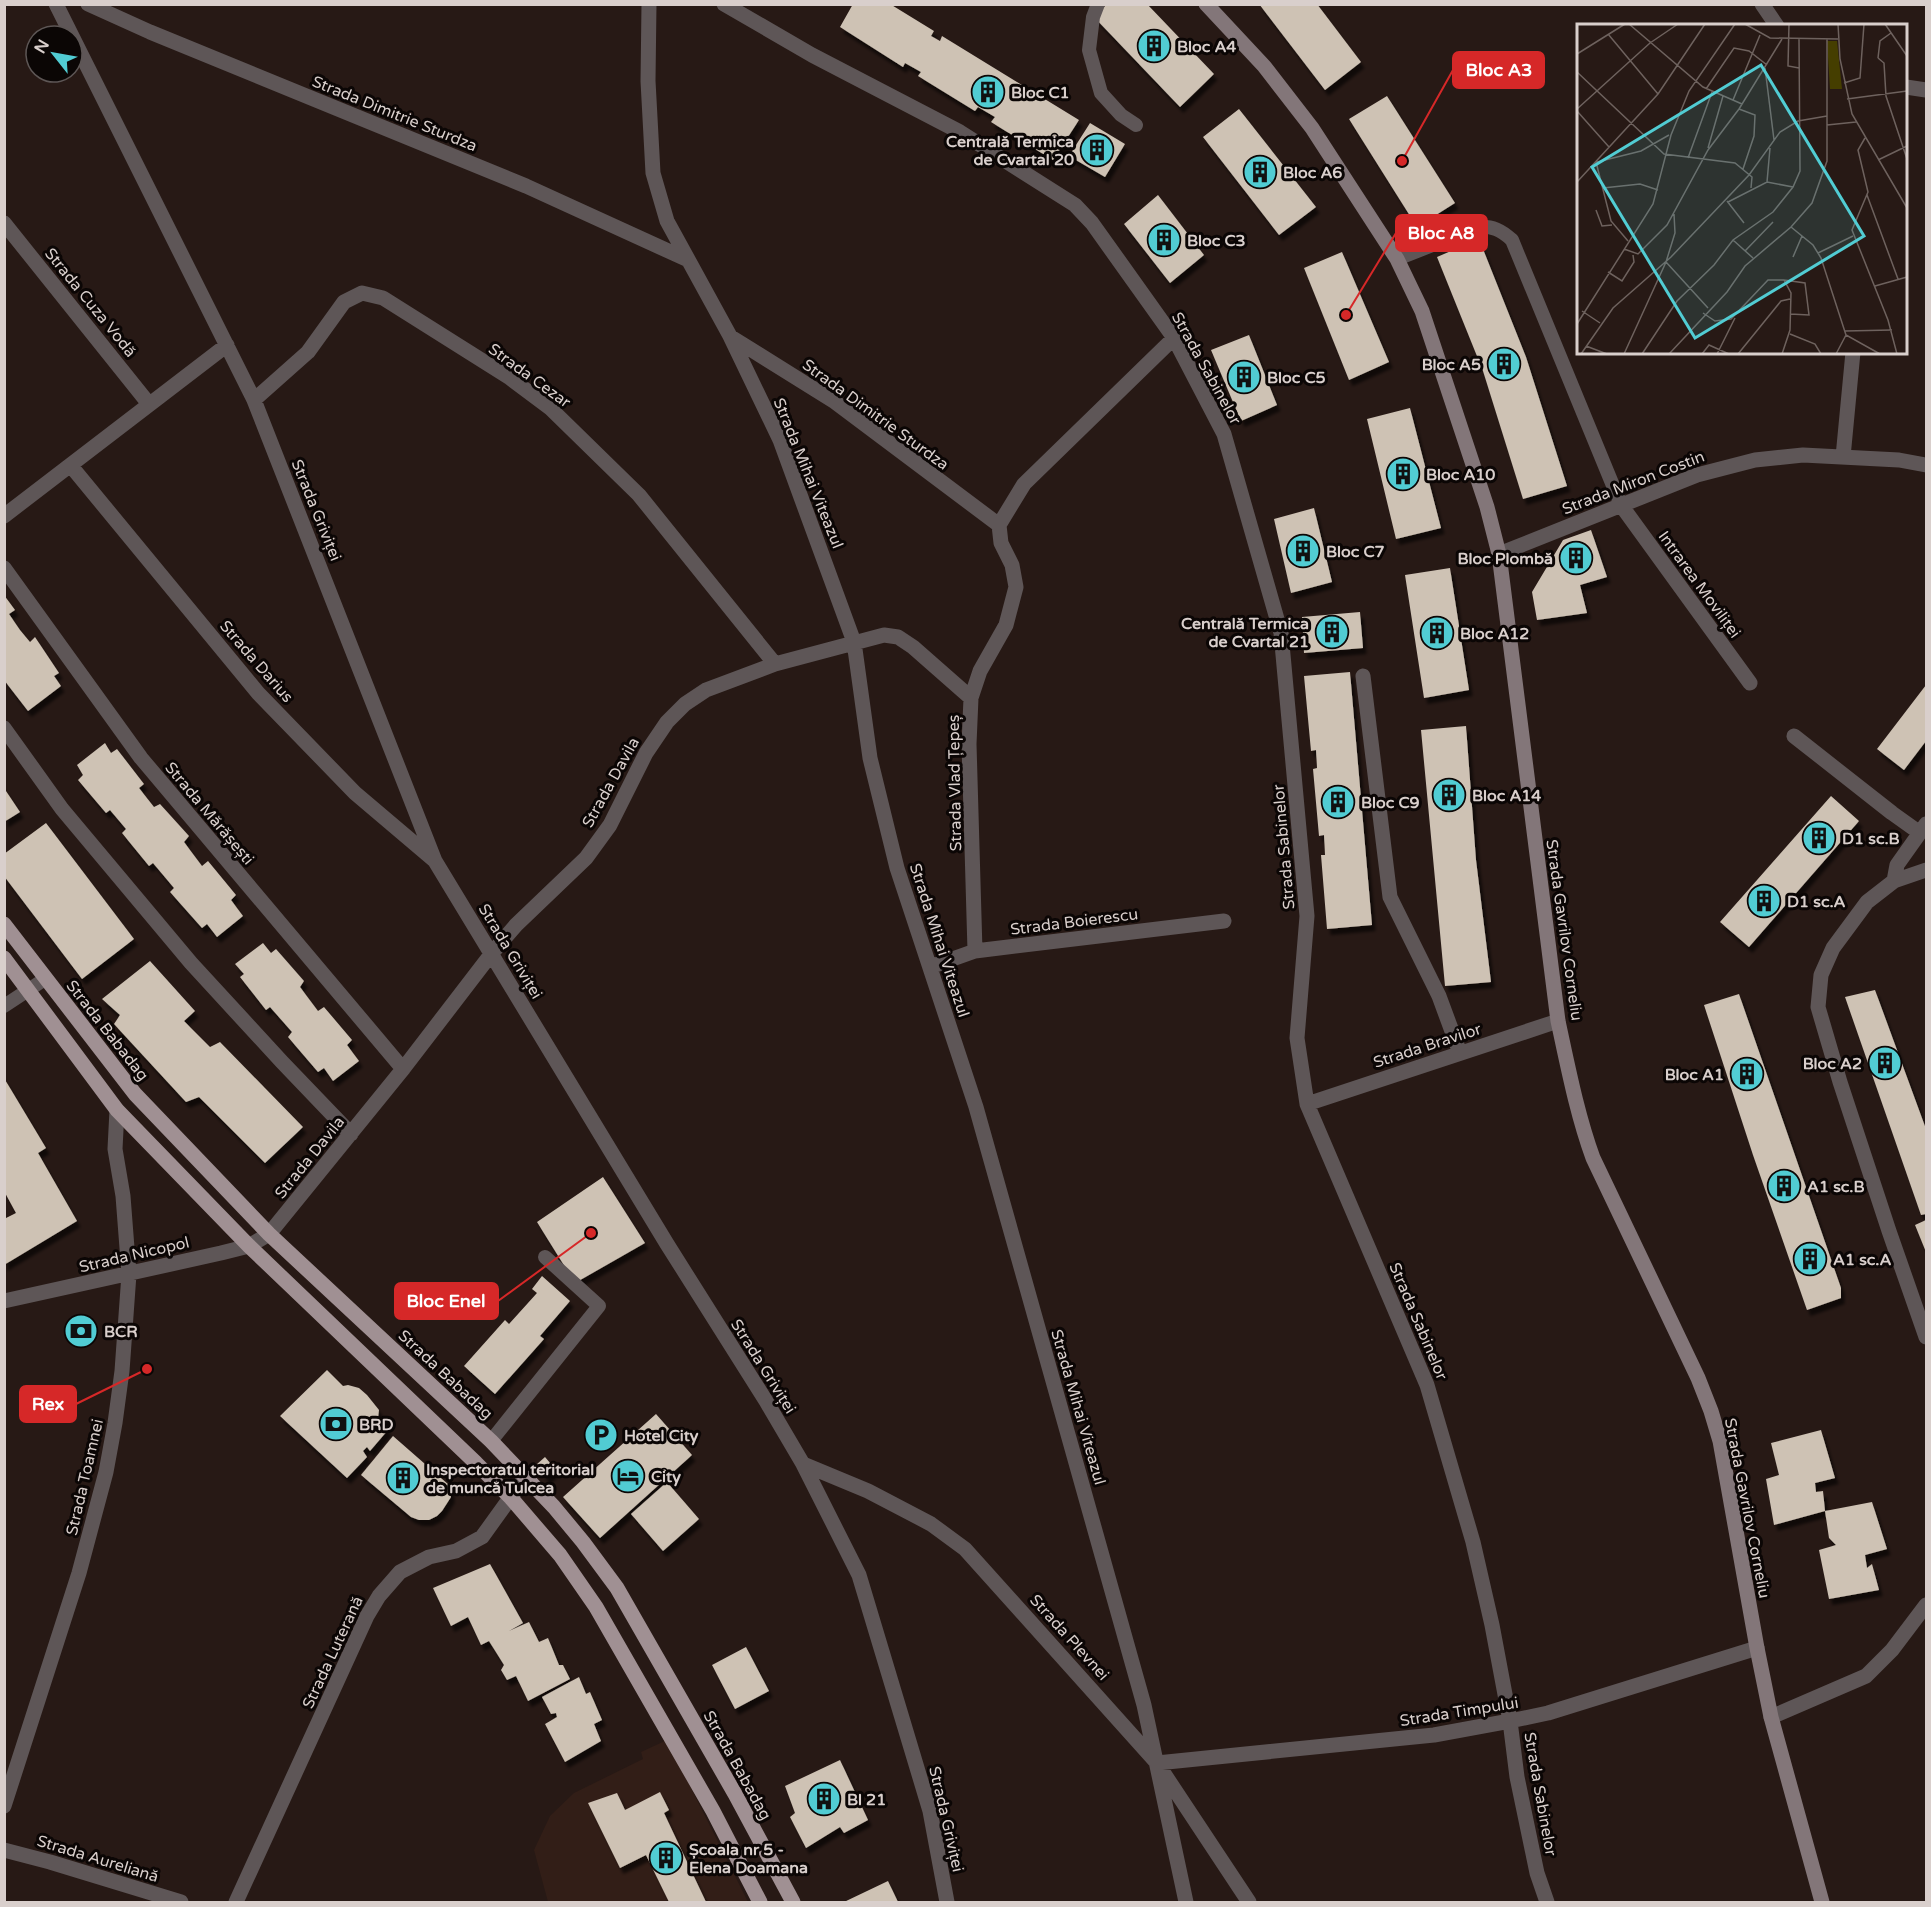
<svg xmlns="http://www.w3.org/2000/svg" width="1931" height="1907" viewBox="0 0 1931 1907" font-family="'Varela Round',sans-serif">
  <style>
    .built { fill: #321e17 }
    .building { fill: #cec2b4; filter: url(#shadow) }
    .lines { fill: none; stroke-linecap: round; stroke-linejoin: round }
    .lane { stroke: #5e5657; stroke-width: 14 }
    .street { stroke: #5e5657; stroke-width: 15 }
    .secondary { stroke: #837679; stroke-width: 15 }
    .primary { stroke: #a09093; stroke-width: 15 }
    .labels { text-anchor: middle; stroke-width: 6; stroke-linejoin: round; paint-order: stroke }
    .poi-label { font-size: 16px; font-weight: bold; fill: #d9cfcc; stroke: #0b0605; text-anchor: start }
    .street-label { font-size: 16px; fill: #d9cfcc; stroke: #0b0605 }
    .inset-road { fill: none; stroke: #6e625e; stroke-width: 1.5 }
    .view { fill: #51ccd3; fill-opacity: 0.15; stroke: #51ccd3; stroke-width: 3 }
    .inset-edge { fill: none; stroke: #d9cfcc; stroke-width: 3 }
    .leader { fill: none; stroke: #d62828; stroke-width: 2 }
    .callout-dot { fill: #d62828; stroke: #0b0605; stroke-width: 2 }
    .callout { fill: #d62828; stroke: #d62828; stroke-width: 2 }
    .callout-label { font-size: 18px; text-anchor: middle; font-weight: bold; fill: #fff }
  </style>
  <defs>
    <filter id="shadow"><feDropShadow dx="3.5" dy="6" stdDeviation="1.5" flood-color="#0009"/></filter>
  </defs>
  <rect width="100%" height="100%" fill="#271915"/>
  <!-- built -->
  <path class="built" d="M 667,1740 L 748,1902 L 548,1902 L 534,1850 L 550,1816 L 574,1793 L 643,1759 L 641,1752 Z"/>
  <!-- building -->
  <path class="building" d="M 853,4 L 890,4 L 934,31 L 931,36 L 940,41 L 942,36 L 1079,120 L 1053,160 L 991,122 L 995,117 L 978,107 L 975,111 L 918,76 L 921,72 L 905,63 L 903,67 L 840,27 Z
    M 1107,4 L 1147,4 L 1214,74 L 1180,107 L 1094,17 Z
    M 1259,4 L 1317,4 L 1361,62 L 1325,90 Z
    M 1387,96 L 1455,203 L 1417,227 L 1349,119 Z
    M 1239,109 L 1316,207 L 1279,235 L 1203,137 Z
    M 1090,123 L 1125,144 L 1105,177 L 1069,156 Z
    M 1158,195 L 1204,255 L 1170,283 L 1124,224 Z
    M 1479,239 L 1526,357 L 1567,486 L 1523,499 L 1483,371 L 1437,257 Z
    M 1342,252 L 1389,362 L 1349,380 L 1304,268 Z
    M 1249,335 L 1277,405 L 1241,421 L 1211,350 Z
    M 1410,408 L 1441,528 L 1396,539 L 1367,419 Z
    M 1314,508 L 1332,582 L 1291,593 L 1274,519 Z
    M 1591,530 L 1607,577 L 1580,585 L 1587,613 L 1537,620 L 1532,592 L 1563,540 Z
    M 1450,568 L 1469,690 L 1424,698 L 1405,575 Z
    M 4,595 L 15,610 L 9,614 L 20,630 L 30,642 L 35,637 L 59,673 L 54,676 L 61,686 L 28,711 L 4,680 Z
    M 1360,612 L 1363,648 L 1304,653 L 1302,617 Z
    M 1350,672 L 1372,925 L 1327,929 L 1321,855 L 1325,855 L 1324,835 L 1319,836 L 1313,769 L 1317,768 L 1316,750 L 1311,751 L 1304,676 Z
    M 1926,685 L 1926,741 L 1904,770 L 1877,749 Z
    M 1466,726 L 1476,860 L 1491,982 L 1445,986 L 1421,730 Z
    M 105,743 L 111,753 L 117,749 L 144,784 L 139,788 L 154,807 L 160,804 L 189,836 L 184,842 L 202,866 L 208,861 L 236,895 L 231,900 L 243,916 L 217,937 L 207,924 L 202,928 L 170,892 L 174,888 L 153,863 L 149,866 L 122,833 L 126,829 L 110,810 L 106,813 L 78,780 L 83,775 L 77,765 Z
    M 4,788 L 20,812 L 4,822 Z
    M 1831,796 L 1859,821 L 1749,947 L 1720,922 Z
    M 46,823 L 134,939 L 82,979 L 4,876 L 4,854 Z
    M 263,943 L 271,953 L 276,949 L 304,981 L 300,987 L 318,1011 L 324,1007 L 352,1040 L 347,1045 L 359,1061 L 333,1081 L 324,1068 L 318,1072 L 288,1037 L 292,1032 L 270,1007 L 266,1010 L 240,977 L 244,974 L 235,964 Z
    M 150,961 L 195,1011 L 184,1021 L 210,1047 L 220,1042 L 303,1127 L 265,1163 L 199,1097 L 186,1102 L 114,1024 L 120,1015 L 102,999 Z
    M 1875,990 L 1926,1129 L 1926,1214 L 1921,1215 L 1845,997 Z
    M 1739,994 L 1841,1288 L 1841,1298 L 1807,1310 L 1753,1155 L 1704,1005 Z
    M 4,1078 L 46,1148 L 38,1153 L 77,1221 L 4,1265 L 4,1219 L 16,1213 L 4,1191 Z
    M 603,1177 L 645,1243 L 575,1283 L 537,1222 Z
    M 1926,1220 L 1926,1252 L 1915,1225 Z
    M 542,1276 L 570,1301 L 540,1336 L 544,1339 L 495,1394 L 464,1366 L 505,1320 L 509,1324 L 537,1293 L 532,1289 Z
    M 327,1370 L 343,1386 L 348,1385 L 359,1388 L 367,1395 L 379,1410 L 378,1418 L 388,1430 L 370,1451 L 367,1447 L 363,1451 L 367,1457 L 347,1478 L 280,1416 Z
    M 656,1414 L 692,1455 L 600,1538 L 563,1497 Z
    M 1821,1430 L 1835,1478 L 1815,1483 L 1816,1492 L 1823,1491 L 1825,1511 L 1774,1525 L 1766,1479 L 1779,1475 L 1771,1443 Z
    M 393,1436 L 449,1485 L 451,1490 L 451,1497 L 442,1511 L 437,1516 L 429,1520 L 419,1520 L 411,1517 L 361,1475 Z
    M 545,1457 L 556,1470 L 547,1478 L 536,1465 Z
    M 667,1482 L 699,1519 L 663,1551 L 631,1514 Z
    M 1872,1502 L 1887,1549 L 1865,1555 L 1867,1568 L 1872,1564 L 1879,1590 L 1829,1599 L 1819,1550 L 1836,1545 L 1829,1538 L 1825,1511 Z
    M 490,1564 L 523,1623 L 509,1631 L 529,1622 L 539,1642 L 548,1638 L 559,1665 L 563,1665 L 570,1679 L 528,1701 L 516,1676 L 507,1680 L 501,1670 L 504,1665 L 489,1641 L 481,1645 L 468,1617 L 451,1626 L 433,1588 Z
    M 746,1647 L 769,1691 L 735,1709 L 712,1665 Z
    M 579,1677 L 586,1694 L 590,1692 L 602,1720 L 594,1724 L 601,1741 L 565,1762 L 545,1724 L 557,1717 L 556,1713 L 551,1714 L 542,1697 Z
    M 840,1760 L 868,1820 L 844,1833 L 840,1827 L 806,1848 L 790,1817 L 795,1813 L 785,1786 Z
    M 660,1792 L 669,1810 L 664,1813 L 706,1902 L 669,1902 L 646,1855 L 620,1868 L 588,1803 L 617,1793 L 625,1810 Z
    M 888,1881 L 898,1902 L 844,1902 Z"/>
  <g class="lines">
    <!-- lane -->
    <path class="lane" d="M 1098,4 L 1093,17 L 1089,50 L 1101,93 L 1121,115 L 1136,125
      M 1397,259 L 1478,227 C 1493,226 1501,230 1512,240 L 1621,505
      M 4,1006 L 45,979
      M 491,1441 L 599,1306 L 545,1257"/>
    <!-- street -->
    <path class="street" d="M 56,4 L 254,400 L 435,861 L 667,1244 L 766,1401 L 803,1464 L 859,1575 L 930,1811 L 947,1902
      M 88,4 L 150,32 L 526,186 L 686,259
      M 649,4 L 648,81 L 653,173 L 667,221 L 730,336 L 780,440 L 854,642 L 870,758 L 897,868 L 976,1107 L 1144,1705 L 1186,1902
      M 724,4 L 812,55 L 960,132 L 1075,205 L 1092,223 L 1174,338 L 1224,434 L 1281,633 L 1307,916 L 1297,1038 L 1307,1104 L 1427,1385 L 1473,1542 L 1492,1625 L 1510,1721 L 1517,1777 L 1537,1873 L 1547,1902
      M 1762,4 L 1777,26
      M 1906,87 L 1926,90
      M 4,223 L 149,404
      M 731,337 L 835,402 L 999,525
      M 254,400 L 308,352 L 344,302 L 362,293 L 383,298 L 510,378 L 550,408 L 639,495 L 775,664
      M 1843,457 L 1853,352
      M 71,466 L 258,693 L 355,793 L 434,860
      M 1621,505 L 1750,683
      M 4,516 L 227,345
      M 1499,554 L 1697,475 L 1755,460 L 1803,455 L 1899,460 L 1926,465
      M 4,568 L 141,758 L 403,1069
      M 1363,676 L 1390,897 L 1439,996 L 1460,1053
      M 4,728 L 62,809 L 191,963 L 282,1062 L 351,1134
      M 1794,736 L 1892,813 L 1920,833
      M 1926,870 L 1894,881 L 1867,902 L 1833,948 L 1821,975 L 1818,1007 L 1840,1082 L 1889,1231 L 1926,1337
      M 1894,881 L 1897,865 L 1926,824
      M 975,951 L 969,744 L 971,698 L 980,671 L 1006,625 L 1016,587 L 1012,565 L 1001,543 L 999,525 L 1024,484 L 1174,338
      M 930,967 L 975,951 L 1224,921
      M 1307,1104 L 1558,1021
      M 4,1301 L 221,1253 L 249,1246 L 269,1234 L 403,1069 L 492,953 L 516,925 L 586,858 L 610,825 L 646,753 L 667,722 L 685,704 L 706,690 L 775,664 L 884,635 L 898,637 L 913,647 L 971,698
      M 803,1464 L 868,1491 L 931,1524 L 965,1549 L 1157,1763 L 1249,1902
      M 1771,1717 L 1866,1676 L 1892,1650 L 1926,1605
      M 1157,1763 L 1434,1735 L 1510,1721 L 1548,1713 L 1757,1648
      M 4,1806 L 79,1573 L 106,1472 L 115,1423 L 122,1371 L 129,1274 L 123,1196 L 115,1149 L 117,1110
      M 4,1850 L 50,1862 L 181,1902
      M 236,1902 L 367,1616 L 379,1596 L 400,1572 L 429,1557 L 456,1551 L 482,1537 L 526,1476"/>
    <!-- secondary -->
    <path class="secondary" d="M 1206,4 L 1264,66 L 1312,128 L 1397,259 L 1422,311 L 1487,507 L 1499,554 L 1558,1021 C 1568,1067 1577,1114 1593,1158 L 1698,1378 L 1711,1411 L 1720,1441 L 1757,1648 L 1771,1717 L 1822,1902"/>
    <!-- primary -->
    <path class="primary" d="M 4,924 L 135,1094 L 269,1234 L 491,1441 L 554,1507 L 583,1542 L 617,1588 L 735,1794 L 793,1902
      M 4,958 L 117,1110 L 249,1246 L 476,1463 L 511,1498 L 560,1555 L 596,1607 L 713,1811 L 760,1902"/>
  </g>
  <!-- icons -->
  <defs>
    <g id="building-disc" transform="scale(1.725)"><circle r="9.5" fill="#51ccd3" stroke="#0b0605"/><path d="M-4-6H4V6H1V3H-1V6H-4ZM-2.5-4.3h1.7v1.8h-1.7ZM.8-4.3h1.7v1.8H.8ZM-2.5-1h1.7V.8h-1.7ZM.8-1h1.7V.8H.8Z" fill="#111"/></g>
    <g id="bank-disc" transform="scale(1.725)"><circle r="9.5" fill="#51ccd3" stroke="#0b0605"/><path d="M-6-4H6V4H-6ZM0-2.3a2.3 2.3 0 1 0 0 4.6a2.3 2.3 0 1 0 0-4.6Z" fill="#111"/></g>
    <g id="parking-disc" transform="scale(1.725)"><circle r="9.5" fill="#51ccd3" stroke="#0b0605"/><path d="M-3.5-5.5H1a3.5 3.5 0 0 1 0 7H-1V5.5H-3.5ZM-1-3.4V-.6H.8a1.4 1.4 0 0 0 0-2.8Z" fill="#111"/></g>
    <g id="hotel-disc" transform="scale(1.725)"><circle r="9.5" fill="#51ccd3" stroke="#0b0605"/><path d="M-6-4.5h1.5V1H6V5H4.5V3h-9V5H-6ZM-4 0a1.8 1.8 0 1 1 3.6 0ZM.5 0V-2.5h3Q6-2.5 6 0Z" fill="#111"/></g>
  </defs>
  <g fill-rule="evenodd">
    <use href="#building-disc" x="1154" y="46"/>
    <use href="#building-disc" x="988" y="92"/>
    <use href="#building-disc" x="1097" y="150"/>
    <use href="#building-disc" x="1260" y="172"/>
    <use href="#building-disc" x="1164" y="240"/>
    <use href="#building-disc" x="1504" y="364"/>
    <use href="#building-disc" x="1244" y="377"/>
    <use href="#building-disc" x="1403" y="474"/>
    <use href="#building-disc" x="1303" y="551"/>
    <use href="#building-disc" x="1576" y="558"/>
    <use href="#building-disc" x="1332" y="632"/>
    <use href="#building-disc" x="1437" y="633"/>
    <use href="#building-disc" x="1449" y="795"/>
    <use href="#building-disc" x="1338" y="802"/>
    <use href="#building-disc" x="1819" y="838"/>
    <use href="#building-disc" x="1764" y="901"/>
    <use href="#building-disc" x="1885" y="1063"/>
    <use href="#building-disc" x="1747" y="1074"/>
    <use href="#building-disc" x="1784" y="1186"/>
    <use href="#building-disc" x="1810" y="1259"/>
    <use href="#bank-disc" x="81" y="1331"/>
    <use href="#bank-disc" x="336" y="1424"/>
    <use href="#parking-disc" x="601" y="1435"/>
    <use href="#hotel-disc" x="628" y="1476"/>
    <use href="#building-disc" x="403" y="1478"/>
    <use href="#building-disc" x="824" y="1799"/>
    <use href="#building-disc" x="666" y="1858"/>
  </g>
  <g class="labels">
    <!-- poi labels -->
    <g class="poi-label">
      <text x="1177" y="52">Bloc A4</text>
      <text x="1011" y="98">Bloc C1</text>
      <text x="1074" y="147" text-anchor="end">Centrală Termica<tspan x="1074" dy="18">de Cvartal 20</tspan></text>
      <text x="1283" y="178">Bloc A6</text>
      <text x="1187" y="246">Bloc C3</text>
      <text x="1481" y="370" text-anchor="end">Bloc A5</text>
      <text x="1267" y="383">Bloc C5</text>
      <text x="1426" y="480">Bloc A10</text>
      <text x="1326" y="557">Bloc C7</text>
      <text x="1553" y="564" text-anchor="end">Bloc Plombă</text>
      <text x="1309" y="629" text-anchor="end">Centrală Termica<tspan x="1309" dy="18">de Cvartal 21</tspan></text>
      <text x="1460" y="639">Bloc A12</text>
      <text x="1472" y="801">Bloc A14</text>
      <text x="1361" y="808">Bloc C9</text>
      <text x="1842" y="844">D1 sc.B</text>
      <text x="1787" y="907">D1 sc.A</text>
      <text x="1862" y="1069" text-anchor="end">Bloc A2</text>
      <text x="1724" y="1080" text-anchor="end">Bloc A1</text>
      <text x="1807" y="1192">A1 sc.B</text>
      <text x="1833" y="1265">A1 sc.A</text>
      <text x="104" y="1337">BCR</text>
      <text x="359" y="1430">BRD</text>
      <text x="624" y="1441">Hotel City</text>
      <text x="426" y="1475">Inspectoratul teritorial<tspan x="426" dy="18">de muncă Tulcea</tspan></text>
      <text x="651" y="1482">City</text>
      <text x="847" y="1805">Bl 21</text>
      <text x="689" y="1855">Școala nr 5 -<tspan x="689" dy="18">Elena Doamana</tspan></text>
    </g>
    <!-- street labels -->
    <g class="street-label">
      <text transform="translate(395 113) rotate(22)" y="6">Strada Dimitrie Sturdza</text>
      <text transform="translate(91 302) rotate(51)" y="6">Strada Cuza Vodă</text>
      <text transform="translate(1207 368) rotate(61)" y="6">Strada Sabinelor</text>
      <text transform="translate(530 375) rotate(36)" y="6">Strada Cezar</text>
      <text transform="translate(876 414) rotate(36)" y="6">Strada Dimitrie Sturdza</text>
      <text transform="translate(809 473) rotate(68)" y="6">Strada Mihai Viteazul</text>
      <text transform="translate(1633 482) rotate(-21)" y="6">Strada Miron Costin</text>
      <text transform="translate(317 510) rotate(68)" y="6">Strada Griviței</text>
      <text transform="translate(1700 584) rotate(54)" y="6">Intrarea Moviliței</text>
      <text transform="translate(257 661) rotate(49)" y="6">Strada Darius</text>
      <text transform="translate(610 782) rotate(-61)" y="6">Strada Davila</text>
      <text transform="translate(954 783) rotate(-91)" y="6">Strada Vlad Țepeș</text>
      <text transform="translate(210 813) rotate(50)" y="6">Strada Mărășești</text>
      <text transform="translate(1283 847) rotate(-95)" y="6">Strada Sabinelor</text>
      <text transform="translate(1074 921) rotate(-7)" y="6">Strada Boierescu</text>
      <text transform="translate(1565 930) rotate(82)" y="6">Strada Gavrilov Corneliu</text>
      <text transform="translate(940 940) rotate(72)" y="6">Strada Mihai Viteazul</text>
      <text transform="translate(511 951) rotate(59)" y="6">Strada Griviței</text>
      <text transform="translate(108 1030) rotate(52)" y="6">Strada Babadag</text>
      <text transform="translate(1427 1045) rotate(-18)" y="6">Strada Bravilor</text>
      <text transform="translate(309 1157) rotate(-51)" y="6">Strada Davila</text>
      <text transform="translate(134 1254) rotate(-13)" y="6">Strada Nicopol</text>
      <text transform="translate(1419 1321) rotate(67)" y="6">Strada Sabinelor</text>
      <text transform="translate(764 1366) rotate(58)" y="6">Strada Griviței</text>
      <text transform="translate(446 1374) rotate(43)" y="6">Strada Babadag</text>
      <text transform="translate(1079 1407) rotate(74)" y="6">Strada Mihai Viteazul</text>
      <text transform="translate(84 1477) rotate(-77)" y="6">Strada Toamnei</text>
      <text transform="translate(1748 1508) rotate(79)" y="6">Strada Gavrilov Corneliu</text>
      <text transform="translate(1070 1637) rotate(48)" y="6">Strada Plevnei</text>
      <text transform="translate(332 1652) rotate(-65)" y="6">Strada Luterană</text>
      <text transform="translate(1459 1711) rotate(-9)" y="6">Strada Timpului</text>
      <text transform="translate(738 1765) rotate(61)" y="6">Strada Babadag</text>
      <text transform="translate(1541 1794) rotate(80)" y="6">Strada Sabinelor</text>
      <text transform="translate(947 1819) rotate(77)" y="6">Strada Griviței</text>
      <text transform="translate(98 1858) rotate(17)" y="6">Strada Aureliană</text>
    </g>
  </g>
  <!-- overview -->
  <g transform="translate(1577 24)">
    <rect width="330" height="330" fill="#271915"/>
    <path d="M 250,17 L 260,17 L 265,65 L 253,65 Z" fill="#453e00"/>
    <path class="inset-road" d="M 52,0 L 126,63 L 165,80M 168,0 L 193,14 L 261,15M 212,0 L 211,42 L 222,44M 261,0 L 263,35 L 275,90 L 330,184M 308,0 L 330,32M 31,10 L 81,70M 0,30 L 48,0M 301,34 L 307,39 L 309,72 L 330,135M 301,34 L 303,17 L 314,9M 188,44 L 197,116M 0,48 L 87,130 L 158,139 L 175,153 L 174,164M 267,59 L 283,54 L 287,0M 129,65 L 157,24 L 172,27 L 190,41M 270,75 L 330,67M 156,76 L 183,11M 0,85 L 73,19 L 101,0M 162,85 L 178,91 L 177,112 L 166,145M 0,87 L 32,123M 250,101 L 279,98M 288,114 L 281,126 L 291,168 L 275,206 L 311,296 L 320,330M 131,124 L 146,72M 111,134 L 135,68M 301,136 L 330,122M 19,138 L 34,197 L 51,217M 20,138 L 64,127 L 92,111M 0,158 L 81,70 L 128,0M 190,158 L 193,124M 26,164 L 63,160 L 81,166M 290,171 L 321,255M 150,177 L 167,199M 151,178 L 190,158 L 216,163M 19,186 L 25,202 L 35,201M 214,203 L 236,221 L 244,234 L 269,311 L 303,330M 156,216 L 176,234M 47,225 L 61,230 L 90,201 L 131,126 L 162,85 L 205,15M 168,227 L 196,198M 241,229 L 276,212M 216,233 L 225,212M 89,238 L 131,284M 31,248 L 45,257 L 57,238 L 56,231M 207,256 L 228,259 L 232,291 L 213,290M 298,262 L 330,253M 5,287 L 23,299M 126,289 L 138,297 L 154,295 L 191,256 L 207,256 L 214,269 L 213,306 L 205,330M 0,300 L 76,180 L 94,111 L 112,67 L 158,0M 268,307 L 315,306M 213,310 L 238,320 L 244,330M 9,322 L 30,330M 4,330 L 36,284 L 94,233 L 172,151 L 203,108 L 221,97 L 250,92M 47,330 L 89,238 L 98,209 L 97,190M 65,330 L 100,277 L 137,241 L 156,216 L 196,188 L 216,163 L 223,147 L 222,15M 92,330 L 150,268 L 168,242 L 214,203 L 235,179 L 250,137 L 250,15M 125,330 L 132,321 L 152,330M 140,330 L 158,294M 161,330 L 204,277 L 213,275M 259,330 L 269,311"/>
    <path class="view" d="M 184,41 L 287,212 L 118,314 L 15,143 Z"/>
    <rect width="330" height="330" class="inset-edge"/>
  </g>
  <!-- callouts -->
  <path class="leader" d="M1402 161L1453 70M1346 315L1396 233M591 1233L498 1301M147 1369L76 1404"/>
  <g class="callout-dot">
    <circle cx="1402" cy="161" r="6"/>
    <circle cx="1346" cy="315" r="6"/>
    <circle cx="591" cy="1233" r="6"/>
    <circle cx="147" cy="1369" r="6"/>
  </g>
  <g class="callout">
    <rect x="1453" y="52" width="91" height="36" rx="6"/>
    <rect x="1396" y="215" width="91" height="36" rx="6"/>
    <rect x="395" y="1283" width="103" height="36" rx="6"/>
    <rect x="20" y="1386" width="56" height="36" rx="6"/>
  </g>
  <g class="callout-label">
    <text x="1499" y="76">Bloc A3</text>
    <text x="1441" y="239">Bloc A8</text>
    <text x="446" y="1307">Bloc Enel</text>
    <text x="48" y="1410">Rex</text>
  </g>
  <!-- border -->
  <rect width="1931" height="1907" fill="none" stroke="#d9cfcc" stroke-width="12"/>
  <!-- north arrow -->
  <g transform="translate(54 54) rotate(301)"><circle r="28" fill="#0b0605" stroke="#5d5655" stroke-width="1.5"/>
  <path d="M0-4.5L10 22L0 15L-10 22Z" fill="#51ccd3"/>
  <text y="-9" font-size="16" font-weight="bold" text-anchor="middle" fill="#d9cfcc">N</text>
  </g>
</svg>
